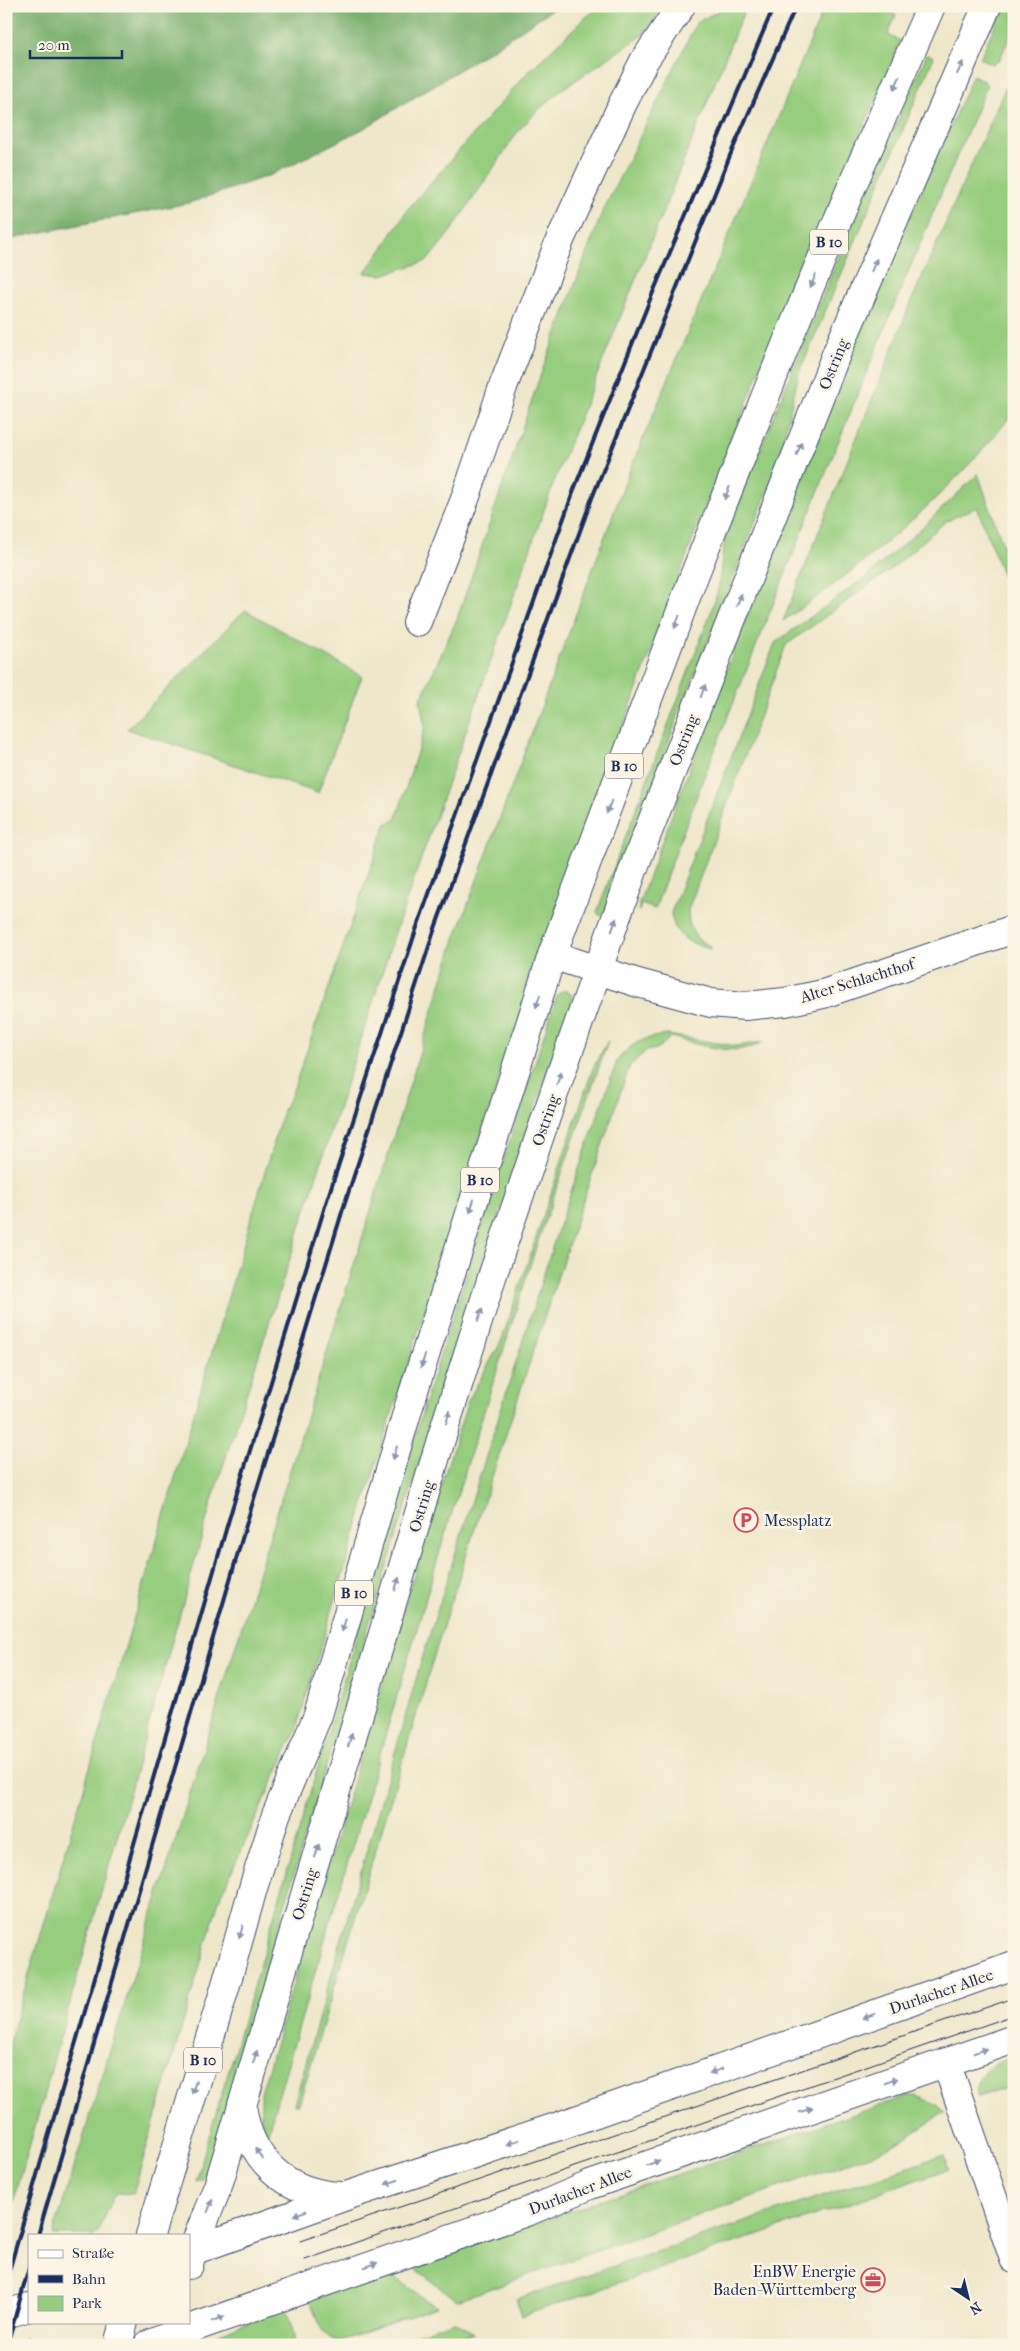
<svg xmlns="http://www.w3.org/2000/svg" width="1020" height="2351" viewBox="0 0 1020 2351" font-family="'IM FELL French Canon',serif">
  <style>
    .green { fill: #97cd7f; stroke: #597e6e }
    .forest { fill: #79b06e; stroke: #4a7066 }
    .lines { fill: none; stroke-linecap: round; stroke-linejoin: round }
    .minor-casing { stroke: #3b4b6e; stroke-width: 30 }
    .major-casing { stroke: #3b4b6e; stroke-width: 30 }
    .minor { stroke: #fff; stroke-width: 28 }
    .major { stroke: #fff; stroke-width: 28 }
    .tram { stroke: #1b2f5e; stroke-width: 1 }
    .rail { stroke: #1b2f5e; stroke-width: 4 }
    .oneway { fill: #8d97ae }
    .labels { text-anchor: middle; stroke-width: 5; stroke-linejoin: round; paint-order: stroke }
    .shield { fill: #fcf5e5; stroke: #5e6a86; stroke-width: 1 }
    .shield-label { font-size: 15px; font-weight: bold; fill: #1b2f5e }
    .street-label { font-size: 16px; fill: #1b2f5e; stroke: #fcf5e5 }
    .poi-label { font-size: 16px; fill: #1b2f5e; stroke: #fcf5e5; text-anchor: start }
  </style>
  <rect width="100%" height="100%" fill="#fcf5e5"/>
  <filter id="ink" filterUnits="userSpaceOnUse"><feTurbulence type="fractalNoise" baseFrequency=".02" numOctaves="2"/><feDisplacementMap in="SourceGraphic" scale="10" xChannelSelector="R" yChannelSelector="G"/><feConvolveMatrix kernelMatrix="1 2 1 2 8 2 1 2 1" color-interpolation-filters="sRGB"/></filter>
  <filter id="wash" filterUnits="userSpaceOnUse"><feTurbulence type="fractalNoise" baseFrequency=".0096" numOctaves="4" result="noise"/><feDisplacementMap in="SourceGraphic" scale="20" xChannelSelector="R" yChannelSelector="G"/><feGaussianBlur stdDeviation="1.12" result="paint"/><feColorMatrix in="noise" values="0 0 0 0 0 0 0 0 0 0 0 0 0 0 0 0 0 1.4 0 .05"/><feComposite in="paint" operator="in"/></filter>
  <g filter="url(#wash)">
    <rect width="100%" height="100%" fill="#efe7ca"/>
    <!-- green -->
    <path class="green" d="M 601,6 L 665,6 L 643,35 L 564,88 L 539,109 L 519,130 L 451,231 L 427,261 L 382,275 L 364,273 L 383,248 L 407,210 L 527,73 L 585,18 Z
      M 728,6 L 746,6 L 555,479 L 397,927 L 213,1497 L 6,2229 L 6,2053 L 284,1107 L 291,1096 L 386,824 L 396,820 L 425,727 L 420,701 L 457,619 L 538,382 L 602,213 L 697,22 Z
      M 822,6 L 887,6 L 886,10 L 896,15 L 888,35 L 901,41 L 787,303 L 707,501 L 612,756 L 501,1072 L 385,1435 L 296,1730 L 219,1900 L 133,2194 L 115,2193 L 99,2231 L 94,2235 L 53,2235 L 455,939 L 627,477 L 820,18 Z
      M 1004,6 L 1014,6 L 1014,27 L 999,61 L 992,64 L 980,58 Z
      M 927,54 L 934,57 L 799,373 L 775,473 L 683,703 L 604,913 L 600,916 L 597,912 L 711,612 L 718,590 L 725,536 L 850,229 Z
      M 1014,68 L 1014,412 C 950,494 868,562 783,621 L 914,295 Z
      M 973,75 L 984,81 L 987,86 C 914,255 844,426 776,597 C 734,701 692,804 655,909 L 641,904 L 639,911 L 639,903 L 743,626 L 881,282 Z
      M 978,474 L 1014,576 L 1014,606 L 977,507 L 946,521 L 894,567 L 786,645 L 688,910 C 688,928 694,939 711,947 L 710,949 C 689,943 674,937 671,913 L 775,643 L 866,577 L 925,525 Z
      M 245,610 L 362,676 L 318,793 L 127,729 Z
      M 564,990 L 571,994 L 573,1000 C 443,1371 329,1748 221,2126 L 205,2178 L 196,2181 L 428,1393 L 557,995 Z
      M 668,1035 L 736,1046 L 763,1042 C 736,1058 700,1045 671,1037 L 657,1049 L 646,1051 L 630,1065 L 581,1206 L 445,1620 L 299,2104 L 294,2104 L 421,1662 L 560,1223 L 617,1061 C 632,1042 645,1037 668,1035 Z
      M 608,1041 L 537,1244 L 442,1544 L 266,2138 L 261,2118 L 261,2093 L 434,1507 L 468,1401 L 501,1342 L 593,1068 Z
      M 1014,2056 L 1014,2086 L 977,2097 C 974,2072 994,2063 1014,2056 Z
      M 916,2096 L 936,2104 L 945,2112 L 906,2138 L 879,2152 L 457,2300 L 411,2265 L 902,2098 Z
      M 944,2155 L 949,2169 L 522,2316 L 516,2299 Z
      M 388,2273 L 436,2307 L 338,2342 C 318,2334 317,2318 310,2299 Z
      M 286,2308 L 294,2335 L 294,2345 L 204,2345 L 222,2332 Z
      M 454,2321 L 474,2333 L 440,2345 L 385,2345 Z"/>
    <!-- forest -->
    <path class="forest" d="M 6,6 L 557,6 L 496,47 L 363,129 L 271,175 L 189,203 L 23,236 L 6,242 Z"/>
  </g>
  <g filter="url(#ink)">
    <g class="lines">
      <!-- minor casing -->
      <g class="minor-casing">
        <path id="minor" d="M 417,622 L 465,499 L 504,384 L 560,240 L 622,105 L 644,61 L 681,6
          M 552,955 L 638,983 L 711,1003 L 745,1006 L 785,1002 L 823,994 L 1014,929
          M 946,2062 L 1014,2259
          M 242,2104 C 248,2160 286,2194 342,2196
          M 192,2251 L 346,2196 L 559,2126 L 1014,1965
          M 172,2335 L 529,2211 L 590,2185 L 1014,2039"/>
      </g>
      <!-- major casing -->
      <g class="major-casing">
        <path id="major" d="M 150,2235 L 225,1988 L 254,1885 L 276,1815 L 318,1715 L 409,1406 L 552,955 L 694,576 L 787,342 L 852,186 L 931,6
          M 189,2265 L 192,2251 L 218,2186 L 442,1436 L 493,1274 L 561,1073 L 636,862 L 837,352 L 987,6
          M 6,2314 L 29,2307
          M 118,2345 L 124,2322
          M 148,2345 L 172,2335"/>
      </g>
      <!-- minor -->
      <use href="#minor" class="minor"/>
      <!-- major -->
      <use href="#major" class="major"/>
      <!-- tram -->
      <path class="tram" d="M 300,2241 L 1014,1998
        M 305,2260 L 1014,2015
        M 7,2345 L 30,2337"/>
      <!-- rail -->
      <path class="rail" d="M 38,2235 L 249,1515 L 343,1209 L 434,931 L 592,498 L 731,153 L 796,6
        M 6,2281 L 232,1509 L 326,1203 L 416,930 L 575,487 L 649,302 L 774,6
        M 7,2345 L 29,2268"/>
    </g>
    <!-- one-way arrows -->
    <defs><path id="oneway-solid" d="M-6-.8H1V-3.2L6.5 0L1 3.2V.8H-6Z" transform="scale(1.25)"/></defs>
    <g class="oneway">
      <use href="#oneway-solid" transform="translate(960 68) rotate(-65)"/>
      <use href="#oneway-solid" transform="translate(897 83) rotate(114)"/>
      <use href="#oneway-solid" transform="translate(874 265) rotate(-67)"/>
      <use href="#oneway-solid" transform="translate(813 281) rotate(113)"/>
      <use href="#oneway-solid" transform="translate(799 449) rotate(-68)"/>
      <use href="#oneway-solid" transform="translate(727 493) rotate(112)"/>
      <use href="#oneway-solid" transform="translate(739 600) rotate(-68)"/>
      <use href="#oneway-solid" transform="translate(677 622) rotate(111)"/>
      <use href="#oneway-solid" transform="translate(703 691) rotate(-69)"/>
      <use href="#oneway-solid" transform="translate(609 807) rotate(110)"/>
      <use href="#oneway-solid" transform="translate(614 925) rotate(-71)"/>
      <use href="#oneway-solid" transform="translate(538 1001) rotate(108)"/>
      <use href="#oneway-solid" transform="translate(559 1078) rotate(-71)"/>
      <use href="#oneway-solid" transform="translate(472 1206) rotate(107)"/>
      <use href="#oneway-solid" transform="translate(480 1315) rotate(-72)"/>
      <use href="#oneway-solid" transform="translate(423 1361) rotate(107)"/>
      <use href="#oneway-solid" transform="translate(448 1417) rotate(-73)"/>
      <use href="#oneway-solid" transform="translate(395 1453) rotate(106)"/>
      <use href="#oneway-solid" transform="translate(397 1584) rotate(-73)"/>
      <use href="#oneway-solid" transform="translate(344 1625) rotate(106)"/>
      <use href="#oneway-solid" transform="translate(350 1740) rotate(-73)"/>
      <use href="#oneway-solid" transform="translate(317 1851) rotate(-73)"/>
      <use href="#oneway-solid" transform="translate(241 1932) rotate(106)"/>
      <use href="#oneway-solid" transform="translate(869 2016) rotate(161)"/>
      <use href="#oneway-solid" transform="translate(980 2051) rotate(-19)"/>
      <use href="#oneway-solid" transform="translate(255 2057) rotate(-73)"/>
      <use href="#oneway-solid" transform="translate(716 2071) rotate(161)"/>
      <use href="#oneway-solid" transform="translate(891 2081) rotate(-19)"/>
      <use href="#oneway-solid" transform="translate(194 2087) rotate(107)"/>
      <use href="#oneway-solid" transform="translate(806 2110) rotate(-19)"/>
      <use href="#oneway-solid" transform="translate(513 2142) rotate(161)"/>
      <use href="#oneway-solid" transform="translate(259 2154) rotate(-125)"/>
      <use href="#oneway-solid" transform="translate(653 2163) rotate(-19)"/>
      <use href="#oneway-solid" transform="translate(392 2182) rotate(162)"/>
      <use href="#oneway-solid" transform="translate(210 2206) rotate(-69)"/>
      <use href="#oneway-solid" transform="translate(300 2213) rotate(161)"/>
      <use href="#oneway-solid" transform="translate(371 2265) rotate(-19)"/>
      <use href="#oneway-solid" transform="translate(218 2319) rotate(-20)"/>
    </g>
  </g>
  <!-- icons -->
  <defs>
    <g id="parking-ring" transform="scale(1.25)"><circle r="9.5" fill="#fcf5e5" stroke="#d1495b" stroke-width="1.5"/><path d="M-3.5-5.5H1a3.5 3.5 0 0 1 0 7H-1V5.5H-3.5ZM-1-3.4V-.6H.8a1.4 1.4 0 0 0 0-2.8Z" fill="#d1495b"/></g>
    <g id="office-ring" transform="scale(1.25)"><circle r="9.5" fill="#fcf5e5" stroke="#d1495b" stroke-width="1.5"/><path d="M-6-3h4V-5.5h4V-3h4V5H-6ZM-1-4.5V-3h2v-1.5ZM-6 0V1H6V0Z" fill="#d1495b"/></g>
  </defs>
  <g fill-rule="evenodd">
    <use href="#parking-ring" x="746" y="1520"/>
    <use href="#office-ring" x="873" y="2280"/>
  </g>
  <g class="labels">
    <!-- shield labels -->
    <g class="shield">
      <rect x="810" y="229.5" width="38" height="25" rx="4"/>
      <rect x="605" y="753.5" width="38" height="25" rx="4"/>
      <rect x="461" y="1167.5" width="38" height="25" rx="4"/>
      <rect x="335" y="1580.5" width="38" height="25" rx="4"/>
      <rect x="184" y="2047.5" width="38" height="25" rx="4"/>
    </g>
    <g class="shield-label">
      <text x="829" y="247">B 10</text>
      <text x="624" y="771">B 10</text>
      <text x="480" y="1185">B 10</text>
      <text x="354" y="1598">B 10</text>
      <text x="203" y="2065">B 10</text>
    </g>
    <!-- street labels -->
    <g class="street-label">
      <text transform="translate(833 364) rotate(-68)" y="6">Ostring</text>
      <text transform="translate(683 740) rotate(-69)" y="6">Ostring</text>
      <text transform="translate(857 980) rotate(-17)" y="6">Alter Schlachthof</text>
      <text transform="translate(545 1120) rotate(-71)" y="6">Ostring</text>
      <text transform="translate(421 1506) rotate(-73)" y="6">Ostring</text>
      <text transform="translate(304 1894) rotate(-73)" y="6">Ostring</text>
      <text transform="translate(941 1991) rotate(-19)" y="6">Durlacher Allee</text>
      <text transform="translate(580 2190) rotate(-21)" y="6">Durlacher Allee</text>
    </g>
    <!-- poi labels -->
    <g class="poi-label">
      <text x="764" y="1526">Messplatz</text>
      <text x="856" y="2277" text-anchor="end">EnBW Energie<tspan x="856" dy="18">Baden-Württemberg</tspan></text>
    </g>
  </g>
  <!-- margin -->
  <rect width="1020" height="2351" fill="none" stroke="#fcf5e5" stroke-width="25"/>
  <!-- legend -->
  <rect x="28" y="2234" width="162" height="90" fill="#fcf5e5" stroke="#a2a6af"/>
  <rect x="38" y="2250" width="25" height="8" fill="#ffffff" stroke="#a2a6af"/>
  <text x="72" y="2258" font-size="15" fill="#1b2f5e">Straße</text>
  <rect x="38" y="2275" width="25" height="8" fill="#1b2f5e" stroke="#a2a6af"/>
  <text x="72" y="2284" font-size="15" fill="#1b2f5e">Bahn</text>
  <rect x="38" y="2296" width="25" height="15" fill="#97cd7f" stroke="#a2a6af"/>
  <text x="72" y="2308" font-size="15" fill="#1b2f5e">Park</text>
  <!-- north arrow -->
  <g transform="translate(968 2298) rotate(145)" stroke="#fcf5e5" stroke-width="4" paint-order="stroke">
  <path d="M0-4L9 19L0 12L-9 19Z" fill="#1b2f5e"/>
  <text y="-8" font-size="14" font-weight="bold" text-anchor="middle" fill="#1b2f5e">N</text>
  </g>
  <!-- scale -->
  <path d="M30 50v8h92v-8" fill="none" stroke="#1b2f5e" stroke-width="2.5"/>
  <text x="38" y="50" font-size="15" fill="#1b2f5e" stroke="#fcf5e5" stroke-width="4" paint-order="stroke">20 m</text>
</svg>
